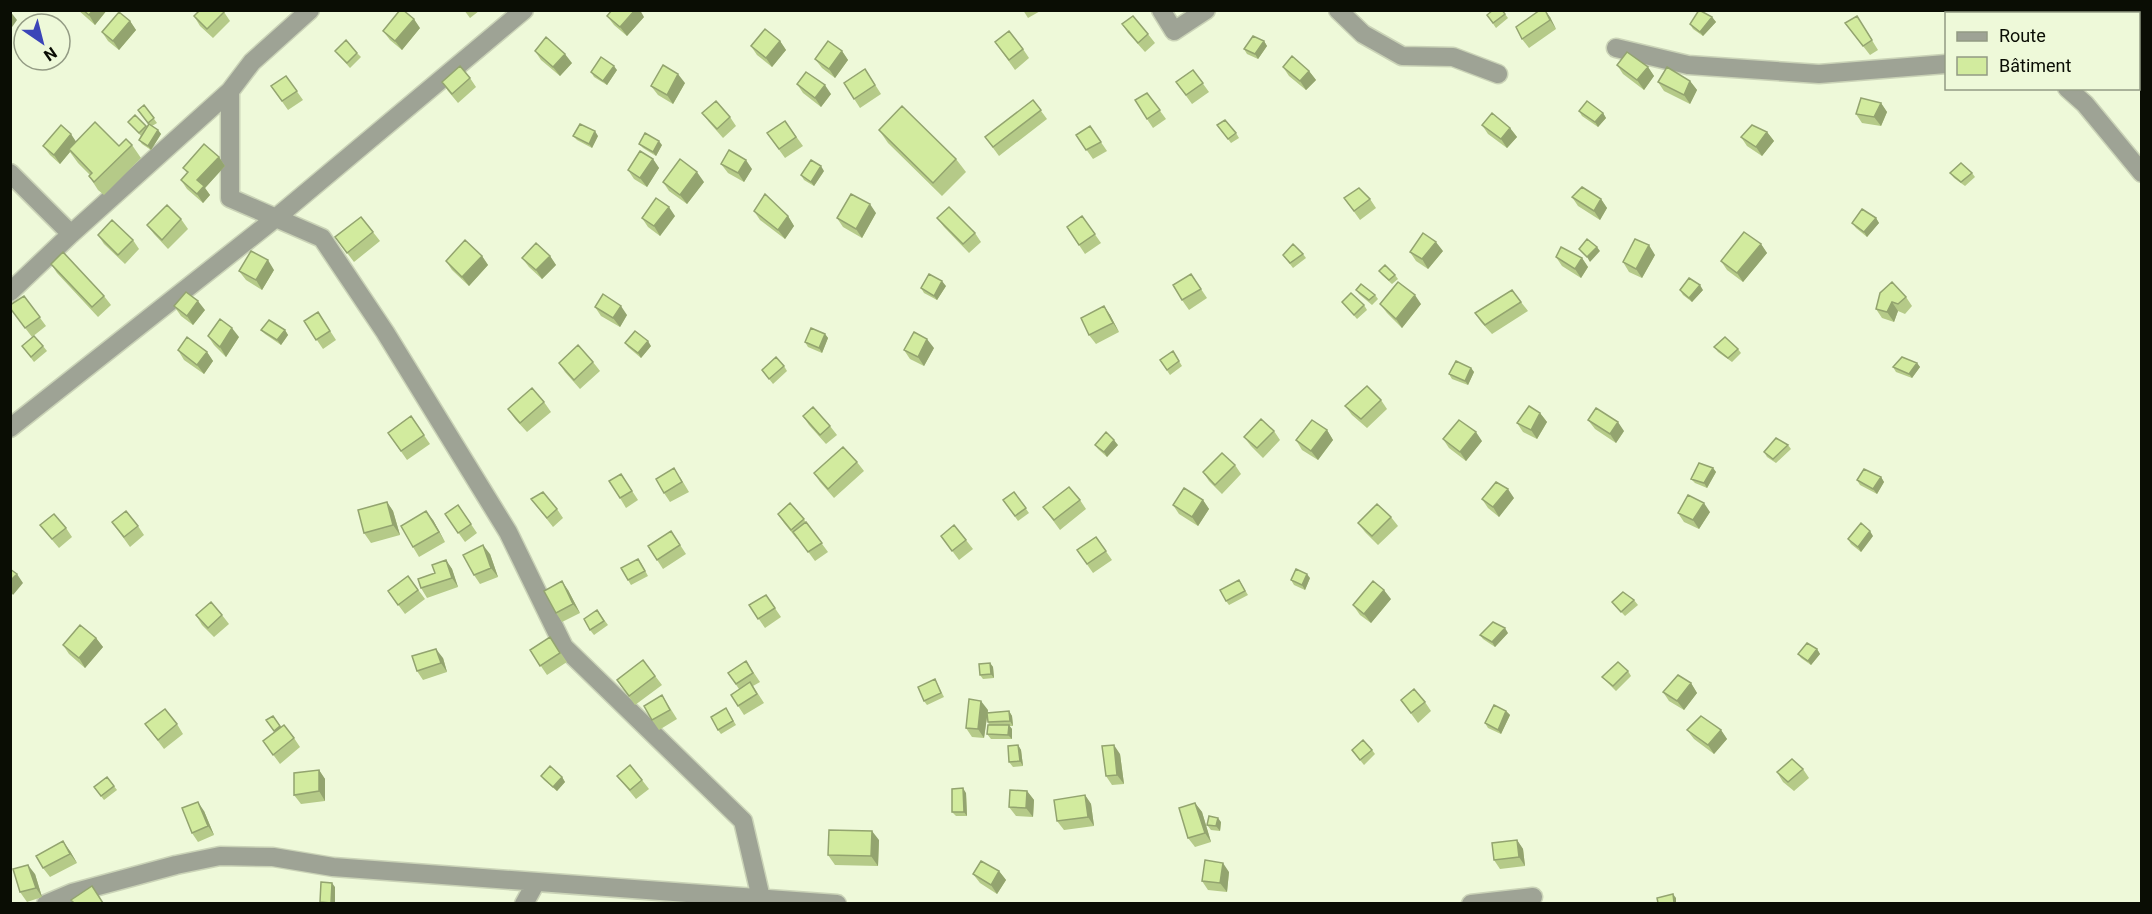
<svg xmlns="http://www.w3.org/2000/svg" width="2152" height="914" viewBox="0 0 2152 914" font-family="Roboto,sans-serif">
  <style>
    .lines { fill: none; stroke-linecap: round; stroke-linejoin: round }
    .minor-casing { stroke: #cad3b7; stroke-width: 21 }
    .path { stroke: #7a816c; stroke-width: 3; stroke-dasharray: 4.5 4.5; stroke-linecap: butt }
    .minor { stroke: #9ea395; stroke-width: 18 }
    .wall { fill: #b5ca88 }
    .shaded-wall { fill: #93a46f }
    .building { fill: #d2eb9e; stroke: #93a46f; stroke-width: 1.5 }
  </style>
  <rect width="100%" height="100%" fill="#eef9d9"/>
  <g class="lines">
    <!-- minor casing -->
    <g class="minor-casing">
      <path id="minor" d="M 1161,10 L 1174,31 L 1206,10
        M 1338,10 L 1363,34 L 1402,56 L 1453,57 L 1498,74
        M 1616,48 L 1688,65 L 1819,74 L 1946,64
        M 2067,88 L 2085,104 L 2142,173
        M 230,91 L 230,198 L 322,238 L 385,332 L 508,532 L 564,647 L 743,821 L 761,898
        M 10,173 L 71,234
        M 10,292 L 71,234 L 230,91 L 252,62 L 310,10
        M 10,428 L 277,217 L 524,10
        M 46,904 L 72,893 L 176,865 L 220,856 L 273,857 L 333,867 L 837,904
        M 524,904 L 536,882
        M 1471,904 L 1533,897"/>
    </g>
    <!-- path -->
    <path class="path" d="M 2001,10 L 2001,14"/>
    <!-- minor -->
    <use href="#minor" class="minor"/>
  </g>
  <!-- wall -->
  <path class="wall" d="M 78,10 L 107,10 L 95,25 Z
    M 464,10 L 479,10 L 479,11 L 470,18 Z
    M 1023,10 L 1042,10 L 1028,18 Z
    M 224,12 L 230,21 L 213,38 L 200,26 L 194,16 Z
    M 1505,14 L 1508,18 L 1496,28 L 1487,15 Z
    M 607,16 L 644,17 L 627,36 L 614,25 Z
    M 1857,16 L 1878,50 L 1870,55 L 1845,23 Z
    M 1550,17 L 1556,29 L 1529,48 L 1522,39 Z
    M 1712,17 L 1716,22 L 1703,36 L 1693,29 L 1690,24 Z
    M 130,21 L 136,30 L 119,50 L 108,41 L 102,32 Z
    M 1122,24 L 1148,34 L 1155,43 L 1145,52 L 1128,33 Z
    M 420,28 L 402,50 L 390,40 L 383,31 Z
    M 780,41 L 786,50 L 772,67 L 757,55 L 751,46 Z
    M 1264,41 L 1267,46 L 1258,59 L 1247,54 L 1244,49 Z
    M 995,42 L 1023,49 L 1029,58 L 1015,70 Z
    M 335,51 L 357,53 L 361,57 L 350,68 Z
    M 535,51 L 572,63 L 560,76 L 541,60 Z
    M 842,51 L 848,60 L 835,78 L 822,68 L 815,59 Z
    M 1617,65 L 1648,67 L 1654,76 L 1644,90 L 1623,74 Z
    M 1283,67 L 1309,71 L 1316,80 L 1306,90 L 1289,76 Z
    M 865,69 L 881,94 L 860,108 L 844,83 Z
    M 617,70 L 607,85 L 594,77 L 591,72 Z
    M 1193,70 L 1209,92 L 1192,104 L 1176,82 Z
    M 286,76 L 303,100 L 288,110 L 271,86 Z
    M 470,78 L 476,87 L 458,103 L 448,91 L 442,82 Z
    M 1690,81 L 1697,90 L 1690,104 L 1664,91 L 1658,82 Z
    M 685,83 L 673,104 L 658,95 L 651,86 Z
    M 797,84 L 831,94 L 821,107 L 803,93 Z
    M 1147,93 L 1166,119 L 1153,128 L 1147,119 Z
    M 1033,100 L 1047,119 L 999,156 L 985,137 Z
    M 1881,103 L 1887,112 L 1881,126 L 1862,123 L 1856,114 Z
    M 144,105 L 157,123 L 152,126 L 158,130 L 161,134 L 151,150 L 142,144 L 139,140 L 141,136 L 128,122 L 135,115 L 147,127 L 148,124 L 138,110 Z
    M 1579,111 L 1603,113 L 1606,118 L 1598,127 L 1582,116 Z
    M 702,113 L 730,117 L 736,126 L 723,138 L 709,122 Z
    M 785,121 L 803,146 L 785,158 L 767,133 Z
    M 1217,125 L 1236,133 L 1239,138 L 1231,143 Z
    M 1482,125 L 1510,128 L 1517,137 L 1507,148 L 1488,134 Z
    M 1090,126 L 1107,151 L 1093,159 L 1076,135 Z
    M 879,130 L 956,159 L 966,172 L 942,196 L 888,143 Z
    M 1767,132 L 1774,141 L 1762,156 L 1747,146 L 1741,137 Z
    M 573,136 L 598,136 L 592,148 L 577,140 Z
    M 76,141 L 119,146 L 132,145 L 141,158 L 104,195 L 98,190 L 89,176 L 90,175 L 78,163 L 70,152 L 60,164 L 50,155 L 43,146 Z
    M 639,144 L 662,145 L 656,156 L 643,148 Z
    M 219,157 L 225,166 L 205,188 L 210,195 L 203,203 L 187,189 L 181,180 L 187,173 L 183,168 Z
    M 653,159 L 659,168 L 647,187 L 634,179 L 628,170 Z
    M 721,164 L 752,169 L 744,182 L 728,173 Z
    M 824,171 L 814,186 L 804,180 L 801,175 Z
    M 1950,173 L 1972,173 L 1975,177 L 1965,186 L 1954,178 Z
    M 663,182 L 704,182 L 687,204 L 669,191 Z
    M 1572,197 L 1601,199 L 1607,208 L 1600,220 L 1578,206 Z
    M 1344,198 L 1370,199 L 1376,208 L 1360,220 Z
    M 754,211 L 788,216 L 794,226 L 785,239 L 760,220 Z
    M 876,213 L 862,238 L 843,227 L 837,218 Z
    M 675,216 L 660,236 L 648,227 L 642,218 Z
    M 1082,216 L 1101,243 L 1085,254 L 1067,227 Z
    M 937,218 L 975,233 L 981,242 L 969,253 L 944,227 Z
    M 1876,218 L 1879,223 L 1867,237 L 1856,228 L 1852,223 Z
    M 181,219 L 188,229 L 168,249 L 154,234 L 147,225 Z
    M 373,232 L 380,241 L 354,262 L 335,237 Z
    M 98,235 L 133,240 L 139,249 L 125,264 L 104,244 Z
    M 1761,244 L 1767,253 L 1743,282 L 1727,270 L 1721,261 Z
    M 1443,251 L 1428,269 L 1416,261 L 1410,252 Z
    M 1303,254 L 1306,258 L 1293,268 L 1283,255 Z
    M 1655,255 L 1642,278 L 1629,272 L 1623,262 Z
    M 482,256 L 488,265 L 469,286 L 452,270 L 446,261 Z
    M 550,256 L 556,265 L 542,279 L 529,267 L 522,258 Z
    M 1556,257 L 1582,258 L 1588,267 L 1581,278 L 1562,266 Z
    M 51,264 L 104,296 L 111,305 L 98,317 L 57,273 Z
    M 274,270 L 262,290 L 246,280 L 239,271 Z
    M 1379,271 L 1395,275 L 1398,279 L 1392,284 L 1382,275 Z
    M 1191,274 L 1207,298 L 1189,310 L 1182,300 Z
    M 946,286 L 937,300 L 924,293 L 921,288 Z
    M 1356,290 L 1375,295 L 1378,299 L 1372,305 L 1359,294 Z
    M 1680,290 L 1703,290 L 1692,302 L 1683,295 Z
    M 24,296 L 46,326 L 32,337 L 10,308 Z
    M 1906,297 L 1912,306 L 1905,314 L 1898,311 L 1894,322 L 1882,318 L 1876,309 Z
    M 1342,302 L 1364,305 L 1367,310 L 1357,319 Z
    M 1521,302 L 1528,311 L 1492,334 L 1481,322 L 1475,313 Z
    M 1380,304 L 1421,304 L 1402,328 L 1387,313 Z
    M 174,306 L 205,310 L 193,325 L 181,316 Z
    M 1104,306 L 1110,315 L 1119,332 L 1096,344 L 1089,335 Z
    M 595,307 L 627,315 L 620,327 L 601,316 Z
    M 318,312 L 336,340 L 323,349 L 304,321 Z
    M 261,330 L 285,330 L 288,335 L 281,345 L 265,334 Z
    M 825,334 L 828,338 L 822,353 L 808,347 L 805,342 Z
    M 208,336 L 239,337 L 226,357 L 214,345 Z
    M 625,343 L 651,346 L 641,358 L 628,347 Z
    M 22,346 L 43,346 L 47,351 L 34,362 Z
    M 1714,347 L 1738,349 L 1741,353 L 1732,362 L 1718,352 Z
    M 934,348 L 924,366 L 910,359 L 904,350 Z
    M 178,350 L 207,352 L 213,361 L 204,374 L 184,360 Z
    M 1173,351 L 1182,366 L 1170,375 L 1160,360 Z
    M 593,362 L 600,371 L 580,389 L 565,372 L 559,363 Z
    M 1917,363 L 1920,367 L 1912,378 L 1896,372 L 1893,367 Z
    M 784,366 L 787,371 L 773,384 L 762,370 Z
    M 1471,368 L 1474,372 L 1468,385 L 1452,379 L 1449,374 Z
    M 1381,400 L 1387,409 L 1367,428 L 1352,415 L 1345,406 Z
    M 544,402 L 551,412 L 527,432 L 515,419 L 508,409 Z
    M 1540,413 L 1547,422 L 1537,439 L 1523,432 L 1517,423 Z
    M 411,416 L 430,444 L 407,460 L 388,433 Z
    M 803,416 L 830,426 L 837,435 L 826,444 L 809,425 Z
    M 1588,420 L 1624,431 L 1616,443 L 1595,429 Z
    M 1327,430 L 1333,440 L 1318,460 L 1302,450 L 1296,440 Z
    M 1274,431 L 1280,440 L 1263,458 L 1251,446 L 1244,437 Z
    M 1443,439 L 1482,441 L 1466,461 L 1449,448 Z
    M 1095,445 L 1118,445 L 1107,457 L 1098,449 Z
    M 1788,445 L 1791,449 L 1776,463 L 1767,457 L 1764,452 Z
    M 857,462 L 864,471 L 834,498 L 820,482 L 814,473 Z
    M 1235,465 L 1241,474 L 1222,494 L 1209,481 L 1203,472 Z
    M 1713,468 L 1716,472 L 1707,488 L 1695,483 L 1691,479 Z
    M 621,474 L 638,500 L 626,508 L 620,498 Z
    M 680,477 L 689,492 L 670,502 L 664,493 Z
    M 1881,477 L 1884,482 L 1877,494 L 1860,485 L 1857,480 Z
    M 1014,492 L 1029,513 L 1018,521 L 1003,500 Z
    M 1514,498 L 1499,517 L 1488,508 L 1482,499 Z
    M 531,499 L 557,509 L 563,518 L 553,527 Z
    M 1080,500 L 1086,509 L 1060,530 L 1043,507 Z
    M 1203,500 L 1209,509 L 1198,526 L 1179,514 L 1173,505 Z
    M 387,502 L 393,511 L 400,535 L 371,543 L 364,533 Z
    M 790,503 L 806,522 L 828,552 L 815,561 L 798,538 L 797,539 L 784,523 L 778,514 Z
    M 458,505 L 477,533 L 465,542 L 445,514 Z
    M 1710,512 L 1699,529 L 1684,522 L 1678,513 Z
    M 1391,517 L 1398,526 L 1378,545 L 1365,532 L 1358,523 Z
    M 433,520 L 445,542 L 419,557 L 413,547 Z
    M 112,522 L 138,526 L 144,535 L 130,547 Z
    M 40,525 L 66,528 L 72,537 L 59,548 L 47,534 Z
    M 671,531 L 686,554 L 663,569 L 648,546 Z
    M 941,536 L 966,540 L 973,549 L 959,560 Z
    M 1873,536 L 1861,552 L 1851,544 L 1848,539 Z
    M 1096,537 L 1112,560 L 1093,573 L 1077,550 Z
    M 490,554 L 498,577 L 480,584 L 474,575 Z
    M 446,560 L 452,569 L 458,587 L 427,598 L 421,588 Z
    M 641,563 L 648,576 L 631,585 L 628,580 Z
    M 408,576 L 425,599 L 405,614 L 388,591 Z
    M 1310,578 L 1305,590 L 1294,585 L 1291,580 Z
    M 1239,580 L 1248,595 L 1229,605 L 1226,601 Z
    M 568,590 L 580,613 L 562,622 L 556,613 Z
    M 766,595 L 781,617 L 765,628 L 749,605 Z
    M 1391,599 L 1371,623 L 1360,615 L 1353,605 Z
    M 1634,600 L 1638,605 L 1625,616 L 1612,602 Z
    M 597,610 L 608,625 L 594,635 L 590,630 Z
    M 196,615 L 222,615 L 229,624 L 214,637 L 202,625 Z
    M 1508,633 L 1495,647 L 1483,639 L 1480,635 Z
    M 550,637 L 567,662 L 547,675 L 530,650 Z
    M 96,638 L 103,647 L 85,668 L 69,654 L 63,645 Z
    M 1817,649 L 1820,654 L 1811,665 L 1801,658 L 1798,654 Z
    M 443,658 L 447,672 L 423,680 L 417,671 Z
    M 643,660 L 662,685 L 635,705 L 617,680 Z
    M 746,661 L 760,682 L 753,686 L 764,703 L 744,715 L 731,695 L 739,689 L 728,673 Z
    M 990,663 L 993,667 L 994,678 L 983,679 L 980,675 Z
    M 1628,671 L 1631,676 L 1616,691 L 1602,677 Z
    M 935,679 L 944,697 L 927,705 L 924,701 Z
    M 1691,683 L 1697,693 L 1684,710 L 1669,701 L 1663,692 Z
    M 662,695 L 677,719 L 659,730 L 652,720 Z
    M 1401,700 L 1425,702 L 1431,711 L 1418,723 Z
    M 726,708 L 736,725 L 721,734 L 718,730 Z
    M 988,710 L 984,738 L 972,737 L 966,728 Z
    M 1009,711 L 1012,716 L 1013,726 L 1009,726 L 1012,729 L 1012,739 L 991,739 L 987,734 L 989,725 L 988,722 Z
    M 1506,711 L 1510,715 L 1501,734 L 1488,728 L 1485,723 Z
    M 273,716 L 281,727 L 294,738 L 300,747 L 280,764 L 263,741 L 275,732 L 266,720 Z
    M 145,724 L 177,724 L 183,734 L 164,749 Z
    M 1687,730 L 1721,730 L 1727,739 L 1714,754 L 1694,739 Z
    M 1018,745 L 1021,750 L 1023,766 L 1013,767 L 1009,762 Z
    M 1352,750 L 1372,750 L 1375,754 L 1364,765 Z
    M 1120,754 L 1124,784 L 1112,785 L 1106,776 Z
    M 1803,769 L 1809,778 L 1794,791 L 1783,782 L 1777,772 Z
    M 319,770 L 325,779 L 325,801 L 301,804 L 294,795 Z
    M 541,776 L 562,777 L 565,782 L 557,791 L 544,780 Z
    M 617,776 L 642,780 L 649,789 L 636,799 Z
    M 107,777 L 117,790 L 104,800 L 94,787 Z
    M 1027,791 L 1034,800 L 1033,817 L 1016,816 L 1009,807 Z
    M 966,793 L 967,816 L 956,816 L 952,812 Z
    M 1085,795 L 1091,804 L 1094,826 L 1064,830 L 1057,821 Z
    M 1195,803 L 1202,812 L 1211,842 L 1195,847 L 1188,838 Z
    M 204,811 L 214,835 L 198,842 L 192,833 Z
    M 1221,822 L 1220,831 L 1211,830 L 1207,825 Z
    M 879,840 L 878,866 L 835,865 L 828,855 Z
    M 1517,840 L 1523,849 L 1525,866 L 1500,869 L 1494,860 Z
    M 70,851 L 77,863 L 50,877 L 43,868 Z
    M 999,871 L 1006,880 L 997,894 L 980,883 L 973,874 Z
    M 1229,872 L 1227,892 L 1208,890 L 1202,881 Z
    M 35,874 L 42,897 L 27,902 L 20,892 Z"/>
  <!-- shaded-wall -->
  <path class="shaded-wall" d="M 93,10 L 107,10 L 95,25 L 89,15 Z
    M 635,10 L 640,10 L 644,17 L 627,36 L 620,27 Z
    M 1545,10 L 1550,17 L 1556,29 L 1550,20 Z
    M 10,11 L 17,20 L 10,30 Z
    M 1712,17 L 1716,22 L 1703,36 L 1700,32 Z
    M 414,19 L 420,28 L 402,50 L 395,41 Z
    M 130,21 L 136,30 L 119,50 L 113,41 Z
    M 780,41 L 786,50 L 772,67 L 766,58 Z
    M 1264,41 L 1267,46 L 1258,59 L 1255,54 Z
    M 842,51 L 848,60 L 835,78 L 829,69 Z
    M 565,54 L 572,63 L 560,76 L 553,67 Z
    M 614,66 L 617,70 L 607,85 L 603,81 Z
    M 1648,67 L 1654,76 L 1644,90 L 1637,80 Z
    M 1309,71 L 1316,80 L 1306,90 L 1300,81 Z
    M 678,74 L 685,83 L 673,104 L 667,95 Z
    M 1690,81 L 1697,90 L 1690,104 L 1684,95 Z
    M 825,85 L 831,94 L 821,107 L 815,98 Z
    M 1881,103 L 1887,112 L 1881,126 L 1874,117 Z
    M 1603,113 L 1606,118 L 1598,127 L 1595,122 Z
    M 1510,128 L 1517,137 L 1507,148 L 1501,139 Z
    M 158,130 L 161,134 L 151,150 L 148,146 Z
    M 595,131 L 598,136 L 592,148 L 589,144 Z
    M 1767,132 L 1774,141 L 1762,156 L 1756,147 Z
    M 71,134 L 77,143 L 69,149 L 70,152 L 60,164 L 54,155 Z
    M 659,141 L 662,145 L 656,156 L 653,152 Z
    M 219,157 L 225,166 L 205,188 L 210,195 L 203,203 L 197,194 L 197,180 Z
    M 653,159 L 659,168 L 647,187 L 640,178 Z
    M 746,160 L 752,169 L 744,182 L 738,173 Z
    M 821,166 L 824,171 L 814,186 L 811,182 Z
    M 697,172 L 704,182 L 687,204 L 680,195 Z
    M 1601,199 L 1607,208 L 1600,220 L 1594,211 Z
    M 870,204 L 876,213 L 862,238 L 856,229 Z
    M 669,207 L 675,216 L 660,236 L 654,226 Z
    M 788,216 L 794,226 L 785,239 L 778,230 Z
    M 1876,218 L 1879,223 L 1867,237 L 1864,232 Z
    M 1436,242 L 1443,251 L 1428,269 L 1422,259 Z
    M 1761,244 L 1767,253 L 1743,282 L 1737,273 Z
    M 1649,245 L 1655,255 L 1642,278 L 1636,269 Z
    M 1597,247 L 1600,251 L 1590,262 L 1587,257 Z
    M 482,256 L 488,265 L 469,286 L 462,277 Z
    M 550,256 L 556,265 L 542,279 L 536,270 Z
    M 1582,258 L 1588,267 L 1581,278 L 1575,269 Z
    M 268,260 L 274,270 L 262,290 L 256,280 Z
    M 942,281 L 946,286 L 937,300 L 934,296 Z
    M 1700,285 L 1703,290 L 1692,302 L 1689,298 Z
    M 1415,295 L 1421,304 L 1402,328 L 1396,319 Z
    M 198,301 L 205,310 L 193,325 L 187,316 Z
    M 1892,302 L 1898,311 L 1894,322 L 1887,312 Z
    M 621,306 L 627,315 L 620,327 L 613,318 Z
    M 1104,306 L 1110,315 L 1119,332 L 1113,323 Z
    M 232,328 L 239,337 L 226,357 L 220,347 Z
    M 285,330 L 288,335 L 281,345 L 277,340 Z
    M 825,334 L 828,338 L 822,353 L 819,348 Z
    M 927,339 L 934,348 L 924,366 L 918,357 Z
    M 648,341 L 651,346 L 641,358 L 638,353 Z
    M 207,352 L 213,361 L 204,374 L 197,365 Z
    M 1917,363 L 1920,367 L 1912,378 L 1909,374 Z
    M 1471,368 L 1474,372 L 1468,385 L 1465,381 Z
    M 1540,413 L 1547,422 L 1537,439 L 1531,430 Z
    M 1618,422 L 1624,431 L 1616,443 L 1610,434 Z
    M 1327,430 L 1333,440 L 1318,460 L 1311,451 Z
    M 1476,432 L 1482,441 L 1466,461 L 1460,452 Z
    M 1114,440 L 1118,445 L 1107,457 L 1104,452 Z
    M 1713,468 L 1716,472 L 1707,488 L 1704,483 Z
    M 1881,477 L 1884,482 L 1877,494 L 1873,489 Z
    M 1508,489 L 1514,498 L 1499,517 L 1493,507 Z
    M 1203,500 L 1209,509 L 1198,526 L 1192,517 Z
    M 387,502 L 393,511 L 400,535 L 393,525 Z
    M 1704,503 L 1710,512 L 1699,529 L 1693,520 Z
    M 426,511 L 433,520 L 445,542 L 439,532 Z
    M 1870,531 L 1873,536 L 1861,552 L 1858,547 Z
    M 483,545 L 490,554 L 498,577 L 491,568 Z
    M 446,560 L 452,569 L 458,587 L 452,578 Z
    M 17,574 L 23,583 L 13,595 L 10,591 L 10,581 Z
    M 1307,574 L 1310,578 L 1305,590 L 1302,585 Z
    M 562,581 L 568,590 L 580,613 L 573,604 Z
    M 1384,590 L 1391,599 L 1371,623 L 1364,614 Z
    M 1505,628 L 1508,633 L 1495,647 L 1492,642 Z
    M 96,638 L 103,647 L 85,668 L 79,658 Z
    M 436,649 L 443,658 L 447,672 L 441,663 Z
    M 1817,649 L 1820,654 L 1811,665 L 1808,661 Z
    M 990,663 L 993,667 L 994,678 L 991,674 Z
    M 1691,683 L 1697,693 L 1684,710 L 1677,701 Z
    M 981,701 L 988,710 L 984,738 L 978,729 Z
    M 1009,711 L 1012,716 L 1013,726 L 1010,721 Z
    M 1506,711 L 1510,715 L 1501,734 L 1498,730 Z
    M 1009,725 L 1012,729 L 1012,739 L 1008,735 Z
    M 1721,730 L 1727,739 L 1714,754 L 1708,745 Z
    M 1018,745 L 1021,750 L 1023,766 L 1020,761 Z
    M 1114,745 L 1120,754 L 1124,784 L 1117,775 Z
    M 319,770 L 325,779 L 325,801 L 319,791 Z
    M 562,777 L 565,782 L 557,791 L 553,787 Z
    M 963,788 L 966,793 L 967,816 L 964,812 Z
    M 1027,791 L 1034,800 L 1033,817 L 1026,808 Z
    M 1085,795 L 1091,804 L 1094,826 L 1088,817 Z
    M 198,802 L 204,811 L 214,835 L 208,826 Z
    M 1195,803 L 1202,812 L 1211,842 L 1205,833 Z
    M 1218,818 L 1221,822 L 1220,831 L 1216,826 Z
    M 872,831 L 879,840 L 878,866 L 871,856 Z
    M 1517,840 L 1523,849 L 1525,866 L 1519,857 Z
    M 63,841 L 70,851 L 77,863 L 70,854 Z
    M 1223,863 L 1229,872 L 1227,892 L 1220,883 Z
    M 28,865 L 35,874 L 42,897 L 36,888 Z
    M 999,871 L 1006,880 L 997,894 L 991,885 Z
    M 332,883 L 335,887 L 335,903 L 331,903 Z
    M 1673,894 L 1676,898 L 1676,903 L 1674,903 Z"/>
  <!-- building -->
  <path class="building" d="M 83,10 L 93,10 L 89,15 Z
    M 200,10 L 222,10 L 224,12 L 207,29 L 194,16 Z
    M 400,10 L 403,10 L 414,19 L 395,41 L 383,31 Z
    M 612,10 L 635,10 L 620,27 L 607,16 Z
    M 1493,10 L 1502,10 L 1505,14 L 1493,23 L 1487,15 Z
    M 1540,10 L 1545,10 L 1550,20 L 1522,39 L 1516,27 Z
    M 1699,10 L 1712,17 L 1700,32 L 1690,24 Z
    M 119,12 L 130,21 L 113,41 L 102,32 Z
    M 1133,16 L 1148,34 L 1138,43 L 1122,24 Z
    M 1857,16 L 1872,40 L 1863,46 L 1845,23 Z
    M 765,29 L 780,41 L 766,58 L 751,46 Z
    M 1009,31 L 1023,49 L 1009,60 L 995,42 Z
    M 1253,36 L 1264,41 L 1255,54 L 1244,49 Z
    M 546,37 L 565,54 L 553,67 L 535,51 Z
    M 346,40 L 357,53 L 347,63 L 335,51 Z
    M 828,41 L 842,51 L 829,69 L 815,59 Z
    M 1627,52 L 1648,67 L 1637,80 L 1617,65 Z
    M 1292,56 L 1309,71 L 1300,81 L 1283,67 Z
    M 601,57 L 614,66 L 603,81 L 591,72 Z
    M 663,65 L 678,74 L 667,95 L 651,86 Z
    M 460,66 L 470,78 L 452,94 L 442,82 Z
    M 1667,67 L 1690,81 L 1684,95 L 1658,82 Z
    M 865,69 L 875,85 L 854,99 L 844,83 Z
    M 1193,70 L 1203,83 L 1186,95 L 1176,82 Z
    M 806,72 L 825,85 L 815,98 L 797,84 Z
    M 286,76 L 297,91 L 282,101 L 271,86 Z
    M 1147,93 L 1160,110 L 1147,119 L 1135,100 Z
    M 1861,98 L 1881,103 L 1874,117 L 1856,114 Z
    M 1033,100 L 1041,110 L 993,147 L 985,137 Z
    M 716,101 L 730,117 L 717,129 L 702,113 Z
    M 1587,101 L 1603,113 L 1595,122 L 1579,111 Z
    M 144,105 L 154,118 L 148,123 L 138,110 Z
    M 902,106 L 956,159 L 933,183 L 879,130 Z
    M 1492,113 L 1510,128 L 1501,139 L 1482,125 Z
    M 135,115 L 146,126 L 139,133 L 128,122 Z
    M 1225,120 L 1236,133 L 1228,139 L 1217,125 Z
    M 785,121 L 796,137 L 779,149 L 767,133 Z
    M 95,122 L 119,146 L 126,139 L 132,145 L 94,182 L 89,176 L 92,173 L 69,149 Z
    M 149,124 L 158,130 L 148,146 L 139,140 Z
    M 580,124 L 595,131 L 589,144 L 573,136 Z
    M 61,125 L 71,134 L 54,155 L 43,146 Z
    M 1752,125 L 1767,132 L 1756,147 L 1741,137 Z
    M 1090,126 L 1101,142 L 1086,150 L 1076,135 Z
    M 645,133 L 659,141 L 653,152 L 639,144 Z
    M 204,144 L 219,157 L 197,180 L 204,186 L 197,194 L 181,180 L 188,172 L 183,168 Z
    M 729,150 L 746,160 L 738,173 L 721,164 Z
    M 640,151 L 653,159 L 640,178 L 628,170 Z
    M 680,159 L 697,172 L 680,195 L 663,182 Z
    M 811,160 L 821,166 L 811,182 L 801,175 Z
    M 1961,163 L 1972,173 L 1961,182 L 1950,173 Z
    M 1582,187 L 1601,199 L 1594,211 L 1572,197 Z
    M 1359,188 L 1370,199 L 1354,211 L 1344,198 Z
    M 765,194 L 788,216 L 778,230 L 754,211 Z
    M 851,194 L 870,204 L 856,229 L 837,218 Z
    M 656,198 L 669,207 L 654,226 L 642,218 Z
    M 167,205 L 181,219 L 162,240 L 147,225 Z
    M 949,207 L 975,233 L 963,244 L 937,218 Z
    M 1862,209 L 1876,218 L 1864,232 L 1852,223 Z
    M 1082,216 L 1095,234 L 1079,245 L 1067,227 Z
    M 361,217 L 373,232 L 347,253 L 335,237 Z
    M 112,220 L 133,240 L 118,255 L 98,235 Z
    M 1744,232 L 1761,244 L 1737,273 L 1721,261 Z
    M 1423,233 L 1436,242 L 1422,259 L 1410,252 Z
    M 1587,239 L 1597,247 L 1587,257 L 1579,249 Z
    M 1635,239 L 1649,245 L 1636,269 L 1623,262 Z
    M 465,240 L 482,256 L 462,277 L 446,261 Z
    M 536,243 L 550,256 L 536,270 L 522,258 Z
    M 1293,244 L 1303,254 L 1290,263 L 1283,255 Z
    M 1561,247 L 1582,258 L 1575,269 L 1556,257 Z
    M 251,251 L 268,260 L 256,280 L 239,271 Z
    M 63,252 L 104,296 L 92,307 L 51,264 Z
    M 1385,265 L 1395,275 L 1389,280 L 1379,271 Z
    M 929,274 L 942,281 L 934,296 L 921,288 Z
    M 1191,274 L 1201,289 L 1182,300 L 1173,285 Z
    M 1689,278 L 1700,285 L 1689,298 L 1680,290 Z
    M 1398,282 L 1415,295 L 1396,319 L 1380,304 Z
    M 1892,282 L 1906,297 L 1898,304 L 1892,302 L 1887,312 L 1876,309 L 1880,293 Z
    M 1361,284 L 1375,295 L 1369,300 L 1356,290 Z
    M 1512,290 L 1521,302 L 1485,325 L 1475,313 Z
    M 186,292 L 198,301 L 187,316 L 174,306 Z
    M 1351,293 L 1364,305 L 1354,315 L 1342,302 Z
    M 603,294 L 621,306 L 613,318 L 595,307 Z
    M 24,296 L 40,317 L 25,328 L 10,308 L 10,305 Z
    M 1104,306 L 1113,323 L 1089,335 L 1081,318 Z
    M 318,312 L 330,331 L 316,340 L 304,321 Z
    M 220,319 L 232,328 L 220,347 L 208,336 Z
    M 269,320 L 285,330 L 277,340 L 261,330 Z
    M 811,328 L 825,334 L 819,348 L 805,342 Z
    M 635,331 L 648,341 L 638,353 L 625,343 Z
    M 914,332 L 927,339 L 918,357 L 904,350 Z
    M 34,336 L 43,346 L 31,357 L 22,346 Z
    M 187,337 L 207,352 L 197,365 L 178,350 Z
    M 1725,337 L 1738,349 L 1728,358 L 1714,347 Z
    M 578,345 L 593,362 L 574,380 L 559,363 Z
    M 1173,351 L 1179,361 L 1167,370 L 1160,360 Z
    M 776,357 L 784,366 L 769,379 L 762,370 Z
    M 1902,357 L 1917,363 L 1909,374 L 1893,367 Z
    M 1456,361 L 1471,368 L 1465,381 L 1449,374 Z
    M 1367,386 L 1381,400 L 1361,419 L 1345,406 Z
    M 532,388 L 544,402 L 520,423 L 508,409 Z
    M 1529,406 L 1540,413 L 1531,430 L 1517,423 Z
    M 813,407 L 830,426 L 820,435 L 803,416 Z
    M 1596,408 L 1618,422 L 1610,434 L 1588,420 Z
    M 411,416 L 424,435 L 401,451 L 388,433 Z
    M 1261,419 L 1274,431 L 1257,448 L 1244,437 Z
    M 1312,420 L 1327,430 L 1311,451 L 1296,440 Z
    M 1459,420 L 1476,432 L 1460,452 L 1443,439 Z
    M 1106,432 L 1114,440 L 1104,452 L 1095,445 Z
    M 1776,438 L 1788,445 L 1773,459 L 1764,452 Z
    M 843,447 L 857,462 L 828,489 L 814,473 Z
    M 1222,453 L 1235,465 L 1215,485 L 1203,472 Z
    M 1699,463 L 1713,468 L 1704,483 L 1691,479 Z
    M 674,468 L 682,482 L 664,493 L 656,479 Z
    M 1864,469 L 1881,477 L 1873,489 L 1857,480 Z
    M 621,474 L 632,491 L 620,498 L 609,481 Z
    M 1496,482 L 1508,489 L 1493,507 L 1482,499 Z
    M 1069,487 L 1080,500 L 1054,520 L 1043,507 Z
    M 1184,488 L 1203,500 L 1192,517 L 1173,505 Z
    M 543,492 L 557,509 L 547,518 L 531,499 Z
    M 1014,492 L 1026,508 L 1015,516 L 1003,500 Z
    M 1688,495 L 1704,503 L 1693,520 L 1678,513 Z
    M 387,502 L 393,525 L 364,533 L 358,510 Z
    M 790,503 L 804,519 L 791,530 L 778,514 Z
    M 1377,504 L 1391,517 L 1372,536 L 1358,523 Z
    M 458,505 L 471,524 L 458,533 L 445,514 Z
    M 126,511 L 138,526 L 124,537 L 112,522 Z
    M 426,511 L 439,532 L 413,547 L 401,526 Z
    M 54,514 L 66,528 L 52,539 L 40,525 Z
    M 806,522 L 822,543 L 808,552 L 793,532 Z
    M 1861,523 L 1870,531 L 1858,547 L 1848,539 Z
    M 954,525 L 966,540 L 952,551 L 941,536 Z
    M 671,531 L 680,545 L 657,560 L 648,546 Z
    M 1096,537 L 1106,551 L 1087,564 L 1077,550 Z
    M 483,545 L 491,568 L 474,575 L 463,555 Z
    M 638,559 L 645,571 L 628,580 L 621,568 Z
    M 446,560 L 452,578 L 421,588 L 418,579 L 435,573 L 432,565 Z
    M 10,569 L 17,574 L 10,581 Z
    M 1296,569 L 1307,574 L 1302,585 L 1291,580 Z
    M 408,576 L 418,590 L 398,605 L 388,591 Z
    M 1239,580 L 1245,591 L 1226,601 L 1220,590 Z
    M 562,581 L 573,604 L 556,613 L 544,591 Z
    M 1373,581 L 1384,590 L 1364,614 L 1353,605 Z
    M 1623,592 L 1634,600 L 1621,612 L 1612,602 Z
    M 766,595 L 775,608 L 758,619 L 749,605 Z
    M 211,602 L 222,615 L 208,628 L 196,615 Z
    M 597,610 L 604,621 L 590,630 L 584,619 Z
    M 1493,622 L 1505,628 L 1492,642 L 1480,635 Z
    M 80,625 L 96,638 L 79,658 L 63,645 Z
    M 550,637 L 560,653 L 540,666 L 530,650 Z
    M 1807,643 L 1817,649 L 1808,661 L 1798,654 Z
    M 436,649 L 441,663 L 417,671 L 412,656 Z
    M 643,660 L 655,676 L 629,696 L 617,680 Z
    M 746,661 L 753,673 L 736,684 L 728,673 Z
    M 1618,662 L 1628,671 L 1613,686 L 1602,677 Z
    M 990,663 L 991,674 L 980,675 L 979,664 Z
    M 1678,675 L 1691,683 L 1677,701 L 1663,692 Z
    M 935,679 L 941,693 L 924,701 L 918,687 Z
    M 750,682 L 757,694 L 738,706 L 731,695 Z
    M 1414,689 L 1425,702 L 1411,713 L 1401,700 Z
    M 662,695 L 670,710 L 652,720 L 644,706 Z
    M 969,699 L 981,701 L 978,729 L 966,728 Z
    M 1494,705 L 1506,711 L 1498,730 L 1485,723 Z
    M 726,708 L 733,721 L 718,730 L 711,717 Z
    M 165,709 L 177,724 L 158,740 L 145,724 Z
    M 1009,711 L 1010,721 L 988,722 L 987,713 Z
    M 273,716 L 280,726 L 274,731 L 266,720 Z
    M 1701,716 L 1721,730 L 1708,745 L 1687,730 Z
    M 284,725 L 294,738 L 273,755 L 263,741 Z
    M 988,725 L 1009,725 L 1008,735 L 987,734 Z
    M 1363,740 L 1372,750 L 1360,760 L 1352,750 Z
    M 1018,745 L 1020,761 L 1009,762 L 1008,746 Z
    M 1114,745 L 1117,775 L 1106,776 L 1102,746 Z
    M 1792,759 L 1803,769 L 1788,782 L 1777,772 Z
    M 630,765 L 642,780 L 630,790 L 617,776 Z
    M 550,766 L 562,777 L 553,787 L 541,776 Z
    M 319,770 L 319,791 L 294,795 L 294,773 Z
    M 107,777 L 114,786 L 101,796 L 94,787 Z
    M 963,788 L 964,812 L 952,812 L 952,789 Z
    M 1010,790 L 1027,791 L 1026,808 L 1009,807 Z
    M 1085,795 L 1088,817 L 1057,821 L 1054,800 Z
    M 198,802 L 208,826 L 192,833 L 182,808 Z
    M 1195,803 L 1205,833 L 1188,838 L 1179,808 Z
    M 1209,816 L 1218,818 L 1216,826 L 1207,825 Z
    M 829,830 L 872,831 L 871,856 L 828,855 Z
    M 1517,840 L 1519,857 L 1494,860 L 1492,843 Z
    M 63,841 L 70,854 L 43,868 L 36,856 Z
    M 1205,860 L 1223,863 L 1220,883 L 1202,881 Z
    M 981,861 L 999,871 L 991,885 L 973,874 Z
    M 28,865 L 36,888 L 20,892 L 13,869 Z
    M 321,882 L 332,883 L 331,903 L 320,902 Z
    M 92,886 L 103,903 L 74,903 L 71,900 Z
    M 1673,894 L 1674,903 L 1658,903 L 1657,898 Z"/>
  <!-- border -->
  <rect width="2152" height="914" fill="none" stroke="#0a0d04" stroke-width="24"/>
  <!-- legend -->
  <rect x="1945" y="12" width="195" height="78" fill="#eef9d9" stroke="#939b84" stroke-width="1.5"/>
  <rect x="1957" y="32" width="30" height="9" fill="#9ea395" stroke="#939b84" stroke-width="1.5"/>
  <text x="1999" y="42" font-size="18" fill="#0a0d04">Route</text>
  <rect x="1957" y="57" width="30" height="18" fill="#d2eb9e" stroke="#939b84" stroke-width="1.5"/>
  <text x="1999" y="72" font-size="18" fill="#0a0d04">Bâtiment</text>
  <!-- north arrow -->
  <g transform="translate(42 42) rotate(145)"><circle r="28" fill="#eef9d9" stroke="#939b84" stroke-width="1.5"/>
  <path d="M0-4.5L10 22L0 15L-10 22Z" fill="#3b45b8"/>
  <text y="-9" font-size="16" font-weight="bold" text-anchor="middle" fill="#0a0d04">N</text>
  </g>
</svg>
